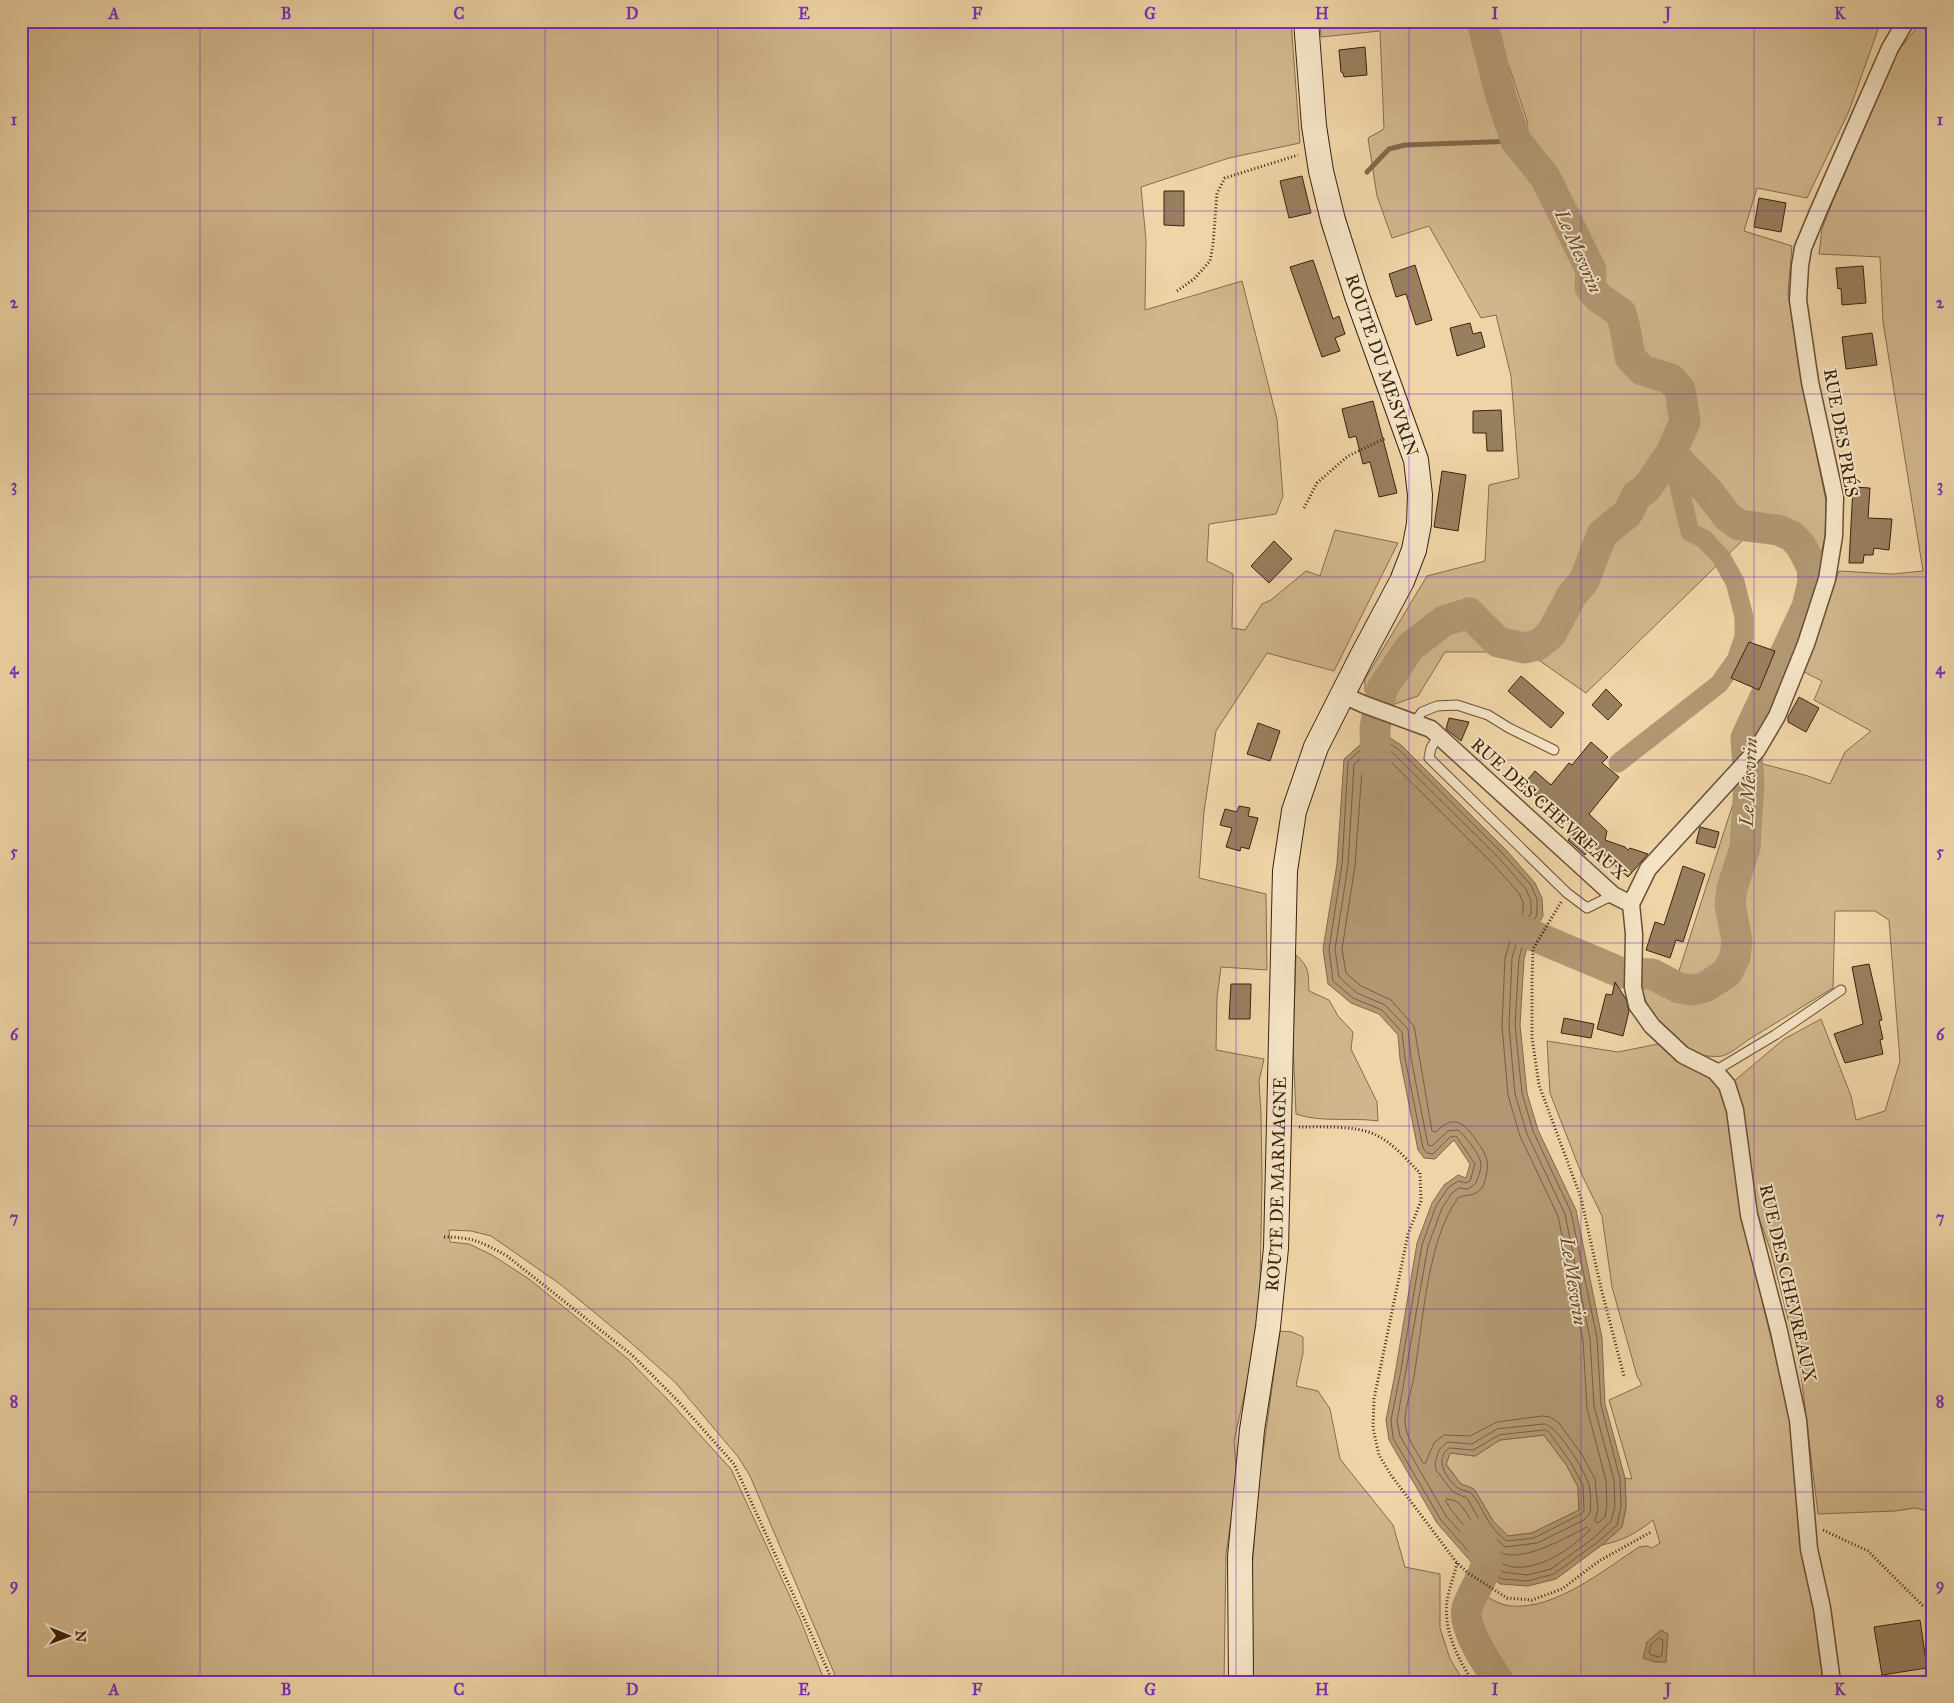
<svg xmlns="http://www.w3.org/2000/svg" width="1954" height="1703" viewBox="0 0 1954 1703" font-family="'IM FELL Great Primer',serif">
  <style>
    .green { fill: #d0b68c; stroke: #866c4e; fill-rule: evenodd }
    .water { fill: #b19873; stroke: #82694b; fill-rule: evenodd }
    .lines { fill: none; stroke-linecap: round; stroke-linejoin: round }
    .shore { stroke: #765e41; stroke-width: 1 }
    .stream { stroke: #82694b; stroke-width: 5 }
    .canal { stroke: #b19873; stroke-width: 19 }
    .river { stroke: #b19873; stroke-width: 31 }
    .building { fill: #987f5e; stroke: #3b230f }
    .service-casing { stroke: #684f35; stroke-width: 11 }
    .minor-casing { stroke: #684f35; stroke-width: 19 }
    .secondary-casing { stroke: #3b230f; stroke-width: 26 }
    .path { stroke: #3b230f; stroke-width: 3; stroke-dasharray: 1 2.5; stroke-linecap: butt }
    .service { stroke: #f4e3c5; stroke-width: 9 }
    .minor { stroke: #f4e3c5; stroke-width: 16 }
    .secondary { stroke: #f4e3c5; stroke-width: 24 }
    .grid { fill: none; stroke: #7b2cbf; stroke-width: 1; stroke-opacity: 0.55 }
    .labels { text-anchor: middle; stroke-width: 4; stroke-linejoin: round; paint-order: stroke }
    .street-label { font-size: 18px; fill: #3b230f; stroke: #f4e3c5 }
    .water-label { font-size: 19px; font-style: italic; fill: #5e462d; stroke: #f4e3c5 }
    .neatline { fill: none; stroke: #7b2cbf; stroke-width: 2 }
    .grid-label { font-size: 16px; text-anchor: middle; font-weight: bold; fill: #7b2cbf }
  </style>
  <rect width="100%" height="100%" fill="#eed4a6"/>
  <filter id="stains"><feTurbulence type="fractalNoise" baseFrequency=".004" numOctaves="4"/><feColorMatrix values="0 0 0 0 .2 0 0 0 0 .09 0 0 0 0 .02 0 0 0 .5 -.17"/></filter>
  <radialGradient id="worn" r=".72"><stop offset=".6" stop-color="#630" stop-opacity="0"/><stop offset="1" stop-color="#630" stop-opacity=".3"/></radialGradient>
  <!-- green -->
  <path class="green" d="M 21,21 L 1291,21 L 1300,143 L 1229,158 L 1141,187 L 1146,240 L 1145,310 L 1242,281 L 1277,419 L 1283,496 L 1276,514 L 1209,524 L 1207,561 L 1233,574 L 1232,628 L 1245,630 L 1262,604 L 1271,600 L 1306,571 L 1320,576 L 1335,530 L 1398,543 L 1334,671 L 1267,653 L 1216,731 L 1204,812 L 1199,878 L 1266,894 L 1267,970 L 1221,967 L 1217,997 L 1216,1050 L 1264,1059 L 1259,1081 L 1261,1114 L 1262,1180 L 1260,1287 L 1257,1338 L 1234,1441 L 1237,1480 L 1226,1554 L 1224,1682 L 838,1682 L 750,1476 L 739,1458 L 675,1382 L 629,1341 L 560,1284 L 491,1236 L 471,1231 L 449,1230 L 450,1242 L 469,1244 L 492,1255 L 529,1279 L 628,1359 L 670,1402 L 731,1469 L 799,1616 L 825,1682 L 21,1682 Z
    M 1320,21 L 1881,21 L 1849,111 L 1807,198 L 1757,188 L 1744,231 L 1792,246 L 1788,292 L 1799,368 L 1826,501 L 1825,536 L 1816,578 L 1793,538 L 1745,538 L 1586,693 L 1527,652 L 1445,652 L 1418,696 L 1392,705 L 1365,691 L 1365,679 L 1427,576 L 1485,561 L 1489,485 L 1519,478 L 1511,376 L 1496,315 L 1481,318 L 1429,226 L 1392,238 L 1377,196 L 1368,138 L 1384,129 L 1380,31 L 1321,37 ZM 1509,66 L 1528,124 L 1509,151 L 1501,132 L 1490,80 Z
    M 1922,21 L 1933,21 L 1933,1512 L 1915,1508 L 1895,1511 L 1818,1514 L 1800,1366 L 1771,1252 L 1755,1206 L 1733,1082 L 1784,1039 L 1821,1019 L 1851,1096 L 1856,1120 L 1885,1111 L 1900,1061 L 1889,920 L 1875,911 L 1835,911 L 1833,988 C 1805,1005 1776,1023 1748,1040 C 1741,1045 1730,1054 1722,1056 C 1678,1062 1645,1013 1638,976 L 1677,977 L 1741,779 L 1756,762 L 1808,776 L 1830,784 L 1845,752 L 1871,731 L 1814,700 L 1822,681 L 1804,672 L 1839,571 L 1892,574 L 1923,571 L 1883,322 L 1880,257 L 1819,254 L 1822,229 L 1832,203 L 1898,51 Z
    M 1296,955 C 1310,968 1308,972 1309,991 L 1329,1000 L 1338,1016 L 1353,1032 L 1351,1049 L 1377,1102 L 1378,1121 C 1351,1117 1321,1123 1296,1114 L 1293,1046 Z
    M 1547,1041 L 1618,1052 L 1658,1044 L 1686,1064 L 1714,1078 L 1721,1090 L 1729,1112 L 1742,1218 L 1790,1417 L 1801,1535 L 1821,1653 L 1822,1682 L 1506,1682 L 1481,1636 L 1459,1616 L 1460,1596 L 1467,1588 L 1473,1587 C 1484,1595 1498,1605 1511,1606 C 1555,1610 1604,1570 1639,1547 L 1647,1546 L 1652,1548 L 1660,1543 L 1653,1520 C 1637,1533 1622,1541 1602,1545 L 1622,1527 L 1626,1507 L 1625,1478 L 1632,1479 L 1609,1400 L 1642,1385 L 1637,1376 L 1612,1287 L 1602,1216 L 1582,1175 L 1550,1093 Z
    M 1280,1331 L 1292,1332 L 1303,1337 L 1303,1353 L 1296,1386 L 1318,1391 L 1330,1409 L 1340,1459 L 1393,1525 L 1405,1567 L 1440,1574 L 1440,1628 L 1450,1659 L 1464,1682 L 1253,1682 L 1252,1569 L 1259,1480 Z
    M 1544,1435 L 1567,1466 L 1578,1487 L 1579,1510 L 1532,1533 L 1508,1536 L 1493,1521 L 1474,1489 L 1461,1484 L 1446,1464 L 1450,1453 L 1475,1456 L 1500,1440 Z"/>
  <!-- water -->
  <path class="water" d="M 1375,728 L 1401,745 L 1507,851 L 1535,883 L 1542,898 L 1543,916 L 1530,936 L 1524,959 L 1520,1025 L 1527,1093 L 1538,1130 L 1576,1210 L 1602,1338 L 1605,1404 L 1625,1478 L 1626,1507 L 1622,1527 L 1602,1545 L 1556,1579 L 1528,1586 L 1500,1584 L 1473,1564 L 1437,1523 L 1389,1440 L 1386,1420 L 1395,1374 L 1417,1243 L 1432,1203 L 1444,1185 L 1458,1175 L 1466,1178 L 1470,1164 L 1454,1140 L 1435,1159 L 1424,1158 L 1418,1150 L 1400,1059 L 1398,1035 L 1379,1014 L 1351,1003 L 1328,984 L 1323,949 L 1337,864 L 1344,759 L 1361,744 ZM 1544,1435 L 1567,1466 L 1578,1487 L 1579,1510 L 1532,1533 L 1508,1536 L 1493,1521 L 1474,1489 L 1461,1484 L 1446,1465 L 1450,1453 L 1475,1456 L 1500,1440 Z
    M 1661,1630 L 1668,1634 L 1666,1662 L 1655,1662 L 1643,1658 L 1647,1642 Z"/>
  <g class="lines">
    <!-- shore -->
    <path class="shore" d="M 1377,735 L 1398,749 L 1503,854 L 1531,885 L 1537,899 L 1537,915 L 1526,934 L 1519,958 L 1515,1025 L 1522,1093 L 1533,1131 L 1571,1212 L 1597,1338 L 1601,1405 L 1620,1479 L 1621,1506 L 1617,1525 L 1599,1541 L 1554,1574 L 1527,1581 L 1502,1579 L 1476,1560 L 1441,1520 L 1393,1438 L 1391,1420 L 1400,1375 L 1422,1245 L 1436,1206 L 1448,1188 L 1458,1181 L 1466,1183 L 1470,1181 L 1475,1164 L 1456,1136 L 1450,1137 L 1433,1154 L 1427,1153 L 1423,1148 L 1405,1058 L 1402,1032 L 1382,1010 L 1353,998 L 1333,981 L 1329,949 L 1342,865 L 1348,762 Z
      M 1378,743 L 1394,754 L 1499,858 L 1526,889 L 1531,901 L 1531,913 L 1520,931 L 1512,958 L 1509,1026 L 1515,1094 L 1527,1134 L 1565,1214 L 1590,1339 L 1594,1406 L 1614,1480 L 1615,1506 L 1611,1521 L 1595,1537 L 1551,1569 L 1527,1575 L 1503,1572 L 1481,1555 L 1446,1516 L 1400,1436 L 1397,1421 L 1428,1246 L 1442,1208 L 1452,1193 L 1459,1188 L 1468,1189 L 1475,1184 C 1478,1179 1481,1170 1481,1164 C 1481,1156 1464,1134 1458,1130 L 1448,1131 L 1432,1146 L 1428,1145 L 1411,1058 L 1408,1029 L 1385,1005 L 1357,993 L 1339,977 L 1335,949 L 1348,865 L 1354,765 Z
      M 1380,753 L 1389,760 L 1493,864 L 1519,893 L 1523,902 L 1523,912 L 1513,930 L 1505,958 L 1502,1026 L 1508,1095 L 1520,1136 L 1558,1216 L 1583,1340 L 1587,1408 L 1606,1481 L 1607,1505 L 1605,1517 L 1598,1523 L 1595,1521 L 1598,1509 L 1595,1479 L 1582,1455 L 1559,1423 L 1550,1417 L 1542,1416 L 1497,1422 L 1470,1436 L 1444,1435 L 1434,1443 L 1425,1464 L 1423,1463 C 1416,1450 1405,1436 1405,1421 C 1405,1406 1412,1390 1414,1376 C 1423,1324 1427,1240 1458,1198 C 1465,1194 1473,1197 1480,1190 C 1484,1186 1485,1181 1486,1176 C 1490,1160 1485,1153 1476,1140 C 1464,1122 1453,1114 1436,1132 L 1432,1131 L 1414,1026 L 1391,1000 L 1361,986 L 1346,973 L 1342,949 L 1355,866 L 1362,769 Z
      M 1545,1424 C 1559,1428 1585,1471 1589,1485 C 1591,1493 1591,1504 1590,1513 L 1584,1520 L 1537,1543 L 1505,1547 L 1484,1528 L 1467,1498 L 1453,1492 L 1436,1470 L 1435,1463 L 1439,1450 L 1447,1442 L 1472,1444 L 1497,1429 Z
      M 1545,1430 L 1549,1432 L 1571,1463 L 1583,1485 L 1584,1511 L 1581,1514 L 1534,1538 L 1507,1541 C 1486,1526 1485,1510 1472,1494 C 1468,1490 1462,1491 1458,1488 C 1446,1479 1434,1459 1449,1448 L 1473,1450 L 1499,1435 Z
      M 1447,1499 C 1459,1500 1463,1507 1469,1517 C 1477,1530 1486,1545 1499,1552 C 1521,1564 1567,1537 1587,1527 L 1590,1530 C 1571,1549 1537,1573 1508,1566 C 1496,1562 1481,1544 1473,1535 C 1463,1524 1453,1514 1446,1502 Z
      M 1659,1638 L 1663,1640 L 1662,1655 L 1659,1657 L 1651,1655 L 1649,1653 L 1651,1645 Z"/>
    <!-- stream -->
    <path class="stream" d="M 1367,172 L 1389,149 L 1405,145 L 1516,141"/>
    <!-- canal -->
    <path class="canal" d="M 1618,763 L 1719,684 L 1736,660 L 1744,637 L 1744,617 L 1735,582 L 1721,557 L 1704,539 L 1690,532 L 1671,453"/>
    <!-- river -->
    <path class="river" d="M 1376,769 L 1375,728 L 1382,689 L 1410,647 L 1444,621 L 1469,613 L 1498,642 L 1524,648 L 1538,645 L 1551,634 L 1572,595 L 1584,581 L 1602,534 L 1627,514 L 1637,495 L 1646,489 L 1671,453 L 1685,422 L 1680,390 L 1671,379 L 1642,370 L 1630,357 L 1625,328 L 1621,313 L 1598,297 L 1590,287 L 1591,270 L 1545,177 L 1516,141 L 1500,93 L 1482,21
      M 1520,930 L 1622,973 L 1652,974 L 1679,988 L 1692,990 L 1705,987 L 1727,973 L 1735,957 L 1737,941 L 1730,904 L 1732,888 L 1745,848 L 1749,783 L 1746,738 L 1807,607 L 1813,582 L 1812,567 L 1801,546 L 1792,536 L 1778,530 L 1739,525 L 1727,516 L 1708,491 L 1671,453
      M 1476,1534 C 1494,1561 1486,1568 1473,1594 C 1471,1599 1468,1604 1467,1608 C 1462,1627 1489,1667 1499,1682"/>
  </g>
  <!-- building -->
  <path class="building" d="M 1365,47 L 1367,75 L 1344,77 L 1343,73 L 1341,72 L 1339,50 Z
    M 1302,176 L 1311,213 L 1289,218 L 1280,181 Z
    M 1164,191 L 1184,191 L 1184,226 L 1164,225 Z
    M 1759,198 L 1786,203 L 1781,232 L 1754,227 Z
    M 1313,260 L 1333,319 L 1339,316 L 1345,334 L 1335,338 L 1340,351 L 1322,357 L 1290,267 Z
    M 1415,265 L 1432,320 L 1416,325 L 1406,294 L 1396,297 L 1389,274 Z
    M 1863,266 L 1866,303 L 1842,305 L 1841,288 L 1838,289 L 1836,268 Z
    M 1470,323 L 1473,334 L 1481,332 L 1485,347 L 1457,356 L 1450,328 Z
    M 1872,333 L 1877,365 L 1846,369 L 1842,337 Z
    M 1373,401 L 1397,493 L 1379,497 L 1370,462 L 1363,464 L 1356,436 L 1349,438 L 1342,409 Z
    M 1501,410 L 1503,451 L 1487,451 L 1486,433 L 1473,433 L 1473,411 Z
    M 1442,471 L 1466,475 L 1458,531 L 1434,527 Z
    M 1853,487 L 1870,488 L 1868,518 L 1892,519 L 1889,550 L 1874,548 L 1873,555 L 1864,555 L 1863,563 L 1849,563 Z
    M 1274,541 L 1292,559 L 1269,583 L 1251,566 Z
    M 1749,642 L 1775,651 L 1759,690 L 1731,678 Z
    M 1521,676 L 1564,713 L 1551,728 L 1508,691 Z
    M 1606,689 L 1622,705 L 1608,720 L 1592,705 Z
    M 1799,697 L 1819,708 L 1806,732 L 1788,722 L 1788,717 Z
    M 1449,718 L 1469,722 L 1461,741 L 1446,729 Z
    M 1258,723 L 1280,731 L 1270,761 L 1247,754 Z
    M 1591,742 L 1608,757 L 1602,763 L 1619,777 L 1589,814 L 1607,831 L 1605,840 L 1625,847 L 1628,850 L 1630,848 L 1648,854 L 1628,877 L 1593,846 L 1585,855 L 1568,840 L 1577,830 L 1523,785 L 1535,771 L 1551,785 L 1569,763 L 1572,765 Z
    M 1239,806 L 1250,808 L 1248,816 L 1258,818 L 1249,849 L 1241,847 L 1240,851 L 1226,847 L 1232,828 L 1220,825 L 1225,809 L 1237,812 Z
    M 1700,827 L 1719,832 L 1715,848 L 1696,843 Z
    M 1683,866 L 1705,874 L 1683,942 L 1676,940 L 1670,958 L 1646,950 L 1655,922 L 1664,925 Z
    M 1869,964 L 1882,1020 L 1879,1021 L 1883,1039 L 1880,1040 L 1883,1054 L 1845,1063 L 1834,1034 L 1863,1024 L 1852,967 Z
    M 1615,982 L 1626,999 L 1629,1011 L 1623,1036 L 1597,1029 L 1606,994 L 1612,995 Z
    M 1231,984 L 1251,984 L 1250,1019 L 1229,1019 Z
    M 1564,1018 L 1594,1024 L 1591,1038 L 1561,1033 Z
    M 1920,1620 L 1927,1668 L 1882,1675 L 1874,1627 Z"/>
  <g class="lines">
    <!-- service casing -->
    <g class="service-casing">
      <path id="service" d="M 1415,722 L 1422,712 L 1437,706 L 1457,705 L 1488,715 L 1509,728 L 1554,750
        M 1438,736 L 1431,748 L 1429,758 L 1567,893 L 1587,908 L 1613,895
        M 1715,1071 L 1775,1035 L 1841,990"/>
    </g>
    <!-- minor casing -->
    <g class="minor-casing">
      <path id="minor" d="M 1343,695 L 1363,704 L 1431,729 L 1613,895 L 1631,904 L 1634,934 L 1633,987 L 1637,1005 L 1652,1026 L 1683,1055 L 1715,1071 L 1727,1085 L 1735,1110 L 1749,1215 L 1779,1331 L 1798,1420 L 1809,1549 L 1822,1608 L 1832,1682
        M 1631,904 L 1648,869 L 1757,750 L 1777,716 L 1806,644 L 1827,579 L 1834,536 L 1835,497 L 1810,382 L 1798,300 L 1800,266 L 1803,248 L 1818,212 L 1890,48 L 1906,21"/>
    </g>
    <!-- secondary casing -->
    <g class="secondary-casing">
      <g id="secondary">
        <path id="s1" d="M 1241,1682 L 1240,1557 L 1252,1430 L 1268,1327 L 1276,1248 L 1285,871 L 1294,811 L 1316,747 L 1362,656 L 1402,581 L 1414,550 L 1419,524 L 1420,495 L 1416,460 L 1357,296 L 1333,220 L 1321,171 L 1314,126 L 1306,21"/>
      </g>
    </g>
    <!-- path -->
    <path class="path" d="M 1177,291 L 1194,279 L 1210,261 L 1213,245 L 1217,193 L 1225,178 L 1298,155
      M 1304,508 L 1317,483 L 1348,456 L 1386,438
      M 1561,902 L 1533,949 L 1532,979 L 1532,1038 L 1539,1085 L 1581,1198 L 1601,1288 L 1624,1376
      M 1299,1127 C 1321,1127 1356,1125 1376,1135 C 1393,1143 1407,1160 1420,1173 L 1421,1201 L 1408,1234 L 1374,1399 L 1373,1428 L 1379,1455 L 1391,1475 L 1457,1563 L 1468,1573 L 1507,1598 L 1532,1600 L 1562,1589 L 1599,1561 L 1651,1532
      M 444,1237 C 472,1237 482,1242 507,1256 L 632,1355 L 676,1399 L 734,1464 L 833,1682
      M 1823,1530 L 1868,1551 L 1924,1607
      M 1457,1563 C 1454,1576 1449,1589 1447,1601 C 1443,1630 1458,1659 1473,1682"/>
    <!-- service -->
    <use href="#service" class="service"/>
    <!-- minor -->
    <use href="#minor" class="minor"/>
    <!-- secondary -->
    <use href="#secondary" class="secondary"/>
  </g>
  <!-- grid -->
  <path class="grid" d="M 200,21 L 200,1682M 373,21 L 373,1682M 545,21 L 545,1682M 718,21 L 718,1682M 891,21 L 891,1682M 1063,21 L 1063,1682M 1236,21 L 1236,1682M 1409,21 L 1409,1682M 1581,21 L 1581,1682M 1754,21 L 1754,1682M 21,211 L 1933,211M 21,394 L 1933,394M 21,577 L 1933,577M 21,760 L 1933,760M 21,943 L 1933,943M 21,1126 L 1933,1126M 21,1309 L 1933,1309M 21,1492 L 1933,1492"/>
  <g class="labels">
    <!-- street labels -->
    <g class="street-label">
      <text transform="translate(1382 365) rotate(71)" y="6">ROUTE DU MESVRIN</text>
      <text transform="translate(1841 433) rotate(80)" y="6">RUE DES PRÉS</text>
      <text transform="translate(1549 809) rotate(42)" y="6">RUE DES CHEVREAUX</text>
      <text dy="6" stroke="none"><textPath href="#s1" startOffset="500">ROUTE DE MARMAGNE</textPath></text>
      <text transform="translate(1788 1283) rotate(77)" y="6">RUE DES CHEVREAUX</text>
    </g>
    <!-- water labels -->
    <g class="water-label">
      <text transform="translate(1579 251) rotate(66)" y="7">Le Mesvrin</text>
      <text transform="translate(1748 782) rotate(-87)" y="7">Le Mesvrin</text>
      <text transform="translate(1574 1281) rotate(81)" y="7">Le Mesvrin</text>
    </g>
  </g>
  <!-- margin -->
  <rect width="1954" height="1703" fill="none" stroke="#eed4a6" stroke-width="55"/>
  <!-- north arrow -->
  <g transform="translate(68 1636) rotate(91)" stroke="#f4e3c5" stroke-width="4" paint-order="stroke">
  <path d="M0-4L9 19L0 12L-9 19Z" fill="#3b230f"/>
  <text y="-8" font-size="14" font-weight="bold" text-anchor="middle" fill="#3b230f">N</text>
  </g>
  <rect x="28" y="28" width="1898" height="1648" class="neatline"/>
  <g class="grid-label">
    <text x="114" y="19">A</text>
    <text x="286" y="19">B</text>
    <text x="459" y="19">C</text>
    <text x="632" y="19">D</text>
    <text x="804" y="19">E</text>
    <text x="977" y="19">F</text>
    <text x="1150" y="19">G</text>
    <text x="1322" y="19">H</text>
    <text x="1495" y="19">I</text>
    <text x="1668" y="19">J</text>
    <text x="1840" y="19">K</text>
    <text x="14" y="125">1</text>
    <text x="1940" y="125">1</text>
    <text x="14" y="308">2</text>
    <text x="1940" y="308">2</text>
    <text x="14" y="491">3</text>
    <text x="1940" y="491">3</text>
    <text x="14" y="674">4</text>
    <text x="1940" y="674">4</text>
    <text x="14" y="857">5</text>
    <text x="1940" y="857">5</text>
    <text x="14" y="1040">6</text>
    <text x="1940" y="1040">6</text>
    <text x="14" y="1223">7</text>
    <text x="1940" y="1223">7</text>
    <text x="14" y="1407">8</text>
    <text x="1940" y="1407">8</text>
    <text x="14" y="1590">9</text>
    <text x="1940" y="1590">9</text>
    <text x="114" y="1695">A</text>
    <text x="286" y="1695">B</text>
    <text x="459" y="1695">C</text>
    <text x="632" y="1695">D</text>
    <text x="804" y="1695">E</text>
    <text x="977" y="1695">F</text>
    <text x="1150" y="1695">G</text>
    <text x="1322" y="1695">H</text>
    <text x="1495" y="1695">I</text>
    <text x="1668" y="1695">J</text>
    <text x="1840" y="1695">K</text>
  </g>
  <rect width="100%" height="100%" filter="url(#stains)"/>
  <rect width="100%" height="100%" fill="url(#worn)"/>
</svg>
